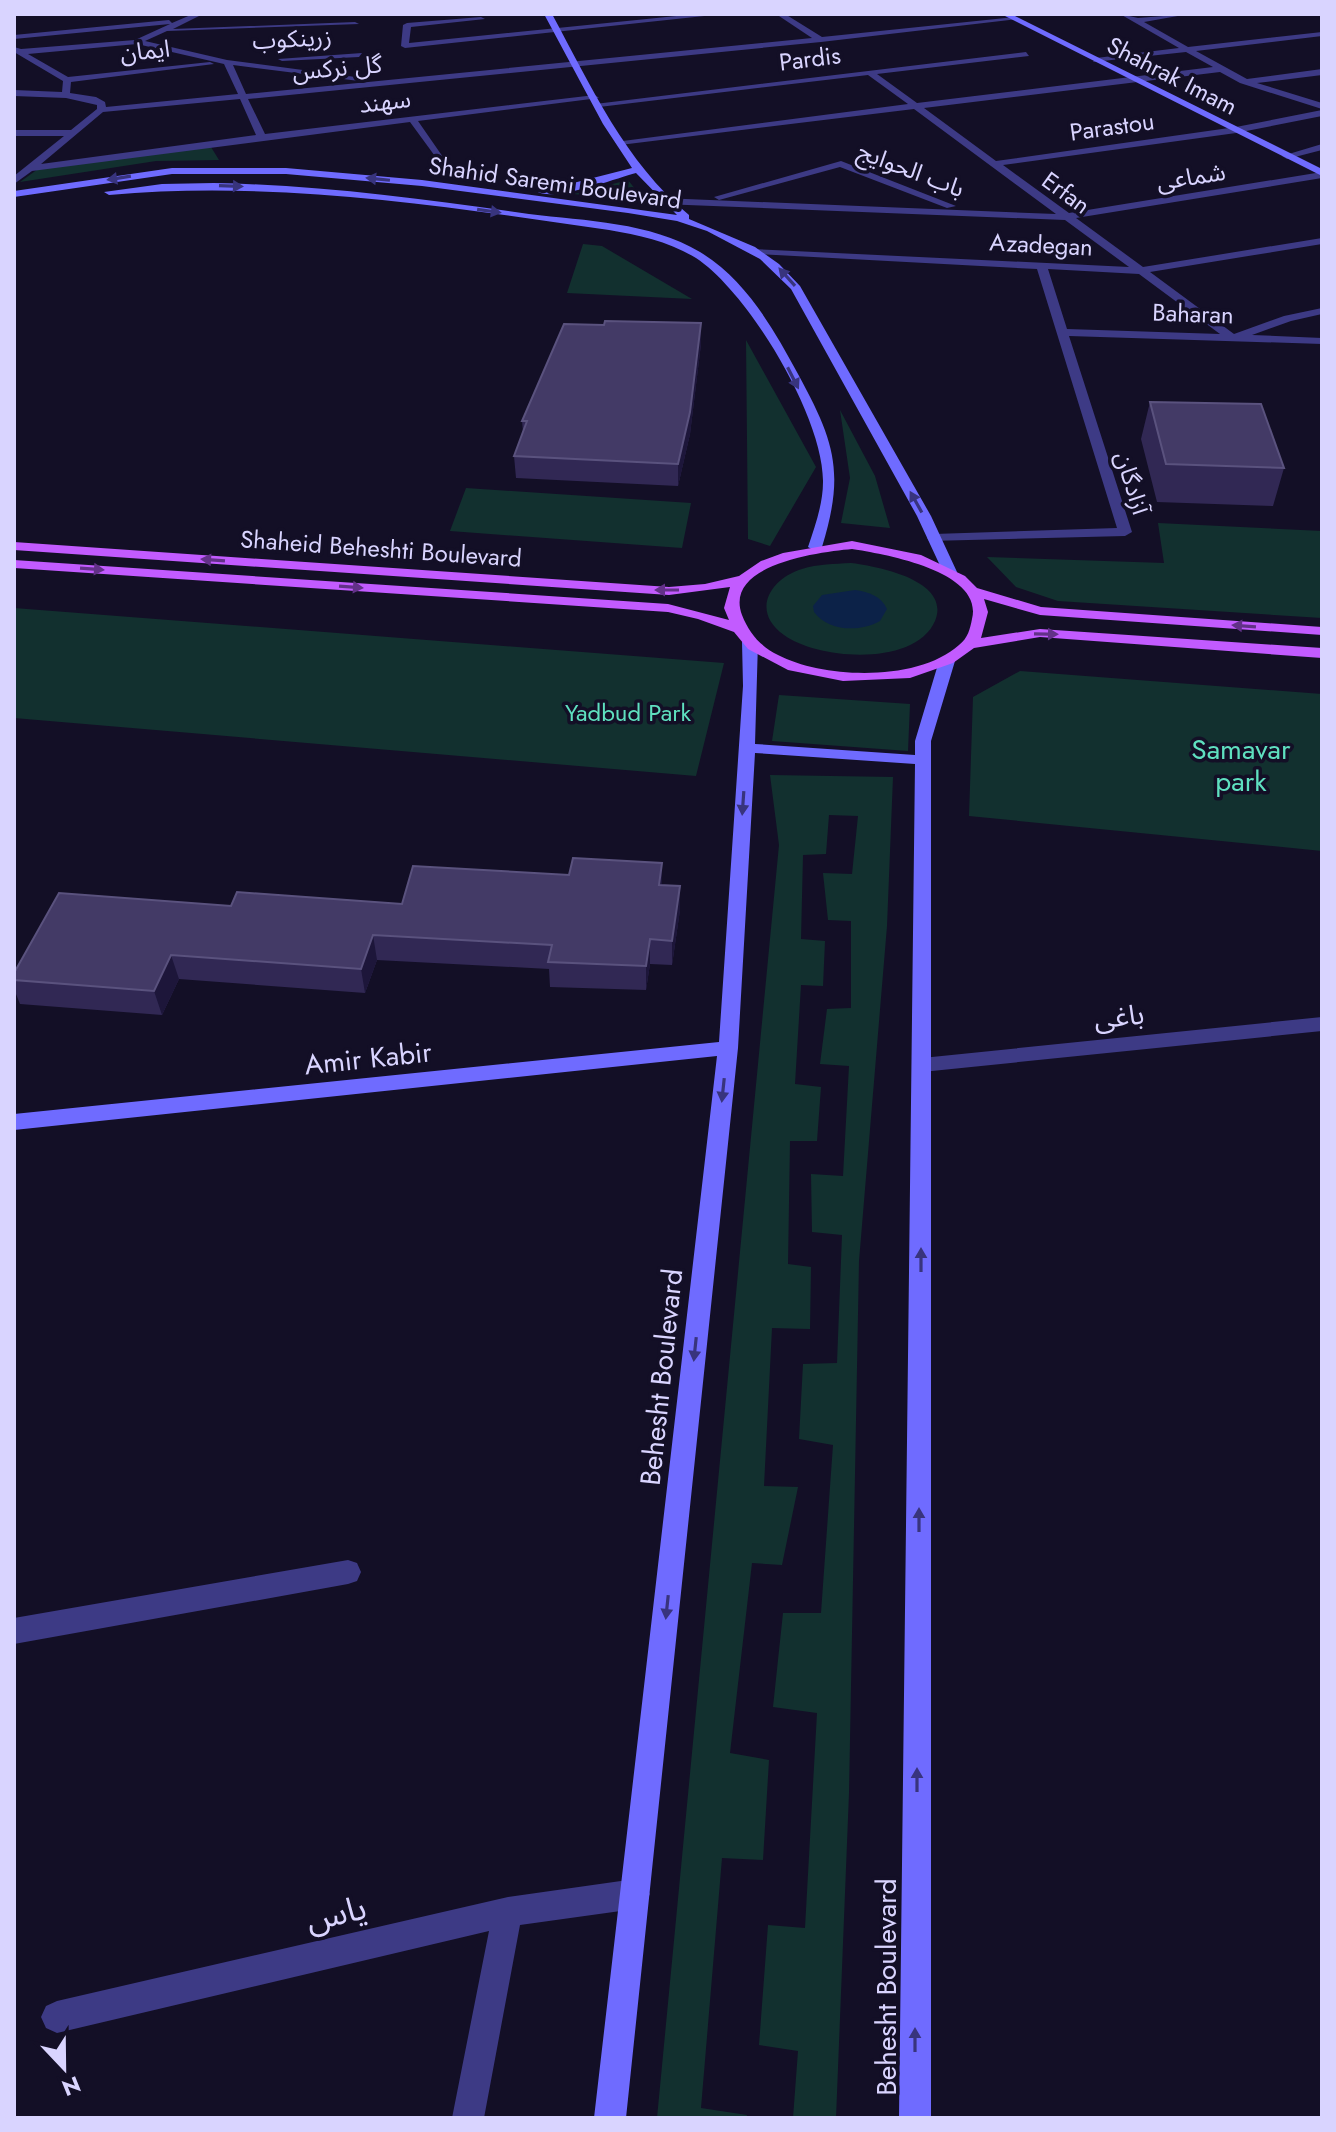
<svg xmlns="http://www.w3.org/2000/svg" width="1336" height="2132" viewBox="0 0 1336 2132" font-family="Jost,'Noto Sans Arabic',sans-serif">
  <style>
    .green { fill: #12302f }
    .water { fill: #0c2248 }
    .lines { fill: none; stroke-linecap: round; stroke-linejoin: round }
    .street { fill: #3d3a85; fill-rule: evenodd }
    .secondary { fill: #6f6bff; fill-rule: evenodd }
    .primary { fill: #c25bff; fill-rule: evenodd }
    .wall { fill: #312854 }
    .shaded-wall { fill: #1d163a }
    .building { fill: #433a66; stroke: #5a527e; stroke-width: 2 }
    .oneway { fill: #38347d }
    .oneway2 { fill: #623188 }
    .labels { text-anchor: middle; stroke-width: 7; stroke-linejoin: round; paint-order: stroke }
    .far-street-label { font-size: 24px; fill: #d9d4ff; stroke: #130f26 }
    .far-park-label { font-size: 24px; fill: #5fe0c0; stroke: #130f26 }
    .park-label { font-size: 28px; fill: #5fe0c0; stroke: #130f26 }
    .street-label { font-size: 28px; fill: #d9d4ff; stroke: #130f26 }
    .near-street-label { font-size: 34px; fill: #d9d4ff; stroke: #130f26 }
  </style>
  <rect width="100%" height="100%" fill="#130f26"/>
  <!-- green -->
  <path class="green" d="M 211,147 L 219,160 L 156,161 L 20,182 L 38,169 Z
    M 628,180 L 647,204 L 574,194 Z
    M 583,244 L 602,246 L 692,299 L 567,293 Z
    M 746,340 L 816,467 L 770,546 L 748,539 Z
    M 840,410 L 875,476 L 890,528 L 841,523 L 850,478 Z
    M 466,488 L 691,503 L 682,548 L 450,531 Z
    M 1158,523 L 1322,531 L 1322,618 L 1058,601 L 1016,587 L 987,557 L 1164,563 Z
    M 851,563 C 876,566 952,580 935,621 C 915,667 818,660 784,635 C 751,612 769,579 802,569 C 818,564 834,564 851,563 Z
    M 14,608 L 724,663 L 696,776 L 14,718 Z
    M 1020,671 L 1322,694 L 1322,851 L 969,816 L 973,697 Z
    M 779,695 L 910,704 L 908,751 L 772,741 Z
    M 770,775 L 893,777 L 887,926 L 859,1261 L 849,1793 L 836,2118 L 793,2118 L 798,2051 L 759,2045 L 768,1925 L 805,1928 L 817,1713 L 773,1707 L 783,1613 L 821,1613 L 833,1445 L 799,1439 L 803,1364 L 837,1363 L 842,1235 L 812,1232 L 811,1174 L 843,1176 L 849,1066 L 820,1064 L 827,1009 L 851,1008 L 851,921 L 828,920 L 823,873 L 852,874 L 858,816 L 829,815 L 826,854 L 803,855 L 801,939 L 825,941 L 823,986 L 801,985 L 795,1084 L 821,1087 L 817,1141 L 790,1141 L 788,1264 L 811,1267 L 810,1329 L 772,1328 L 764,1486 L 798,1487 L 782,1565 L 752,1563 L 730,1753 L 769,1760 L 763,1860 L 722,1858 L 701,2108 L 747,2115 L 746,2118 L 657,2118 L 779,845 Z"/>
  <!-- water -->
  <path class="water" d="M 855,590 C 869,592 881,596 887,609 L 880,621 C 860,632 829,632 814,612 L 813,606 L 822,595 Z"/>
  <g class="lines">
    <!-- street -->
    <path class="street" d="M 193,14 L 203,14 L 173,29 L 355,22 L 359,24 L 167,31 L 145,41 L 227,60 L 363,78 L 359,81 L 233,65 L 246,94 L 812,38 L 776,14 L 785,14 L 822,37 L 1015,17 L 1019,19 L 821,42 L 248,99 L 265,134 L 595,95 L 599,98 L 418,121 L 445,160 L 440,163 L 410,122 L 32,171 L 14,184 L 14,176 L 64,136 L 14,136 L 14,130 L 71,130 L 97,109 L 97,105 L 66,98 L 14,96 L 14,90 L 62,92 L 63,81 L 14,52 L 14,47 L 21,49 L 135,40 L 170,24 L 14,39 L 14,35 L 169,20 L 172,23 ZM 137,44 L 224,64 L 238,94 L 106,107 L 105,102 L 96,97 L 70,93 L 71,82 L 214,64 L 210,62 L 68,77 L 28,54 ZM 240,99 L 256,135 L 41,164 L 103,112 Z
      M 696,14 L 723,14 L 405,48 L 401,46 L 403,25 L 407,23 L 481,17 L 485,19 L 411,27 L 409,43 Z
      M 1120,14 L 1138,18 L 1189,14 L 1144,22 L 1188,47 L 1322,32 L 1322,36 L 1196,51 L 1247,79 L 1322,69 L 1322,75 L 1257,83 L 1322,103 L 1322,109 L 1240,83 L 1220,72 L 924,108 L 996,161 L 1236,127 L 1322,110 L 1322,116 L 1236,133 L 1003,165 L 1069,213 L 1322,172 L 1322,178 L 1076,218 L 1143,267 L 1322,238 L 1322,244 L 1150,272 L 1234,334 L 1284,316 L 1322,308 L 1322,314 L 1291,321 L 1252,335 L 1322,338 L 1322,344 L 1069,336 L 1132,532 L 1125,536 L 929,541 L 927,538 L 934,534 L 1117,528 L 1037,269 L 756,254 L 752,253 L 752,249 L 1129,267 L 1065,220 L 662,204 L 657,201 L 662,198 L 1056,214 L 914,109 L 620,145 L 615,142 L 908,104 L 868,75 L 599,107 L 595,104 L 1026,52 L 1029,56 L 877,74 L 917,103 L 1213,67 L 1186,52 L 1093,62 L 1096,58 L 1179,48 ZM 1048,269 L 1139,274 L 1220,334 L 1067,329 Z
      M 362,53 L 359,57 L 282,61 L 278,59 Z
      M 1322,144 L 1322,150 L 1287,159 L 1282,156 Z
      M 841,161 L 956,206 L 947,208 L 840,167 L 719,200 L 714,197 Z
      M 1322,1017 L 1322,1031 L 922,1072 L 915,1070 L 912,1065 L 915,1060 L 922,1058 Z
      M 348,1560 L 357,1563 L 361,1572 L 357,1581 L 348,1584 L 14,1644 L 14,1618 Z
      M 635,1879 L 645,1884 L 650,1894 L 645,1904 L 635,1909 L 520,1925 L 484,2118 L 452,2118 L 489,1931 L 57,2033 L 46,2028 L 41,2017 L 46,2006 L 57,2001 L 508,1897 Z"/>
    <!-- secondary -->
    <path class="secondary" d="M 544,14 L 552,14 C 591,86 625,162 689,215 L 689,219 L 755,247 L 779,264 L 800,286 L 931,516 L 957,572 L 955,575 L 945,575 L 943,572 L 917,516 L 791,289 L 760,259 L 707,231 L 677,221 L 628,213 L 422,186 L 286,174 L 172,174 L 14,197 L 14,191 L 172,168 L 286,168 L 422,180 L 677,215 L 636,173 C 614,179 556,201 538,192 L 632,168 L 603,124 Z
      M 1001,14 L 1011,14 L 1322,169 L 1322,176 Z
      M 214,183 C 320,185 424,199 529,214 C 586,221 650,222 700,252 C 746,280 773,328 798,374 C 835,442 845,472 822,547 L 815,551 L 808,547 C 815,526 823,504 823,482 C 824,418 749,293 696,258 C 670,242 639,235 609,230 C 443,206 277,180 109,195 L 104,192 L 162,184 Z
      M 750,637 L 758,642 L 755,744 L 915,755 L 915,741 L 939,661 L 947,656 L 955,661 L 931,741 L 931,2118 L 899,2118 L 915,764 L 755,753 L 738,1048 L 626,2118 L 594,2118 L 717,1056 L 14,1130 L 14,1114 L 719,1042 L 743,686 L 742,642 Z"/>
    <!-- primary -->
    <path class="primary" d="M 852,541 L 921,555 L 965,576 L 977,588 L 1041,607 L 1322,627 L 1322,635 L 1040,615 L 984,599 L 988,612 L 981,638 L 1040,629 L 1322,648 L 1322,658 L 1040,637 L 974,648 L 953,663 L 910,678 L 843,681 L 788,670 L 748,649 L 734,632 L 698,619 L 668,612 L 14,568 L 14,560 L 668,604 L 729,620 L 724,608 L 730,587 L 669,595 L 14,550 L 14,542 L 669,587 L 705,584 L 739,576 L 761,561 L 783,553 ZM 852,549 C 884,554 984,571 972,619 C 970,629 968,638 959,645 C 918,682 824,679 778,655 C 760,646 749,633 742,615 C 723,564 820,552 852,549 Z"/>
  </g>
  <!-- wall -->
  <path class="wall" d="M 701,344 L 690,434 L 678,486 L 516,478 L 514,456 L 523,432 L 522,421 Z
    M 1150,402 L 1284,468 L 1273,506 L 1157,502 L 1141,439 Z
    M 662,863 L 662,885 L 680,886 L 680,910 L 672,965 L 650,964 L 646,990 L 550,987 L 549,969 L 377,960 L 365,993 L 179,979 L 162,1015 L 20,1004 L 14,989 L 14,973 L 231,906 L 402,904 L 569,875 Z"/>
  <!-- shaded-wall -->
  <path class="shaded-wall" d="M 701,323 L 701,344 L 690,434 L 678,486 L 678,464 Z
    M 662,863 L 662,887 L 659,885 Z
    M 680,886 L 680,910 L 672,965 L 672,941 Z
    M 373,935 L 377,960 L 365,993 L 361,969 Z
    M 650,939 L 650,964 L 646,990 L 646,966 Z
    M 171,955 L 179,979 L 162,1015 L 154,991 Z"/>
  <!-- building -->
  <path class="building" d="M 605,321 L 701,323 L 690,412 L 678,464 L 514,456 L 527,421 L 522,421 L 564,324 L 604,325 Z
    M 1150,402 L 1261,404 L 1284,468 L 1166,464 Z
    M 573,858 L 662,863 L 659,885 L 680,886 L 672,941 L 650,939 L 646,966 L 548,962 L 552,945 L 373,935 L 361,969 L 171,955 L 154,991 L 14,980 L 14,973 L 59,893 L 231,906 L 237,892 L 402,904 L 413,866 L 569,875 Z"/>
  <!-- one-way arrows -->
  <defs><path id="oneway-solid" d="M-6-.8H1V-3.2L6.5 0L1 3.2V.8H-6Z" transform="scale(2)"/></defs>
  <g class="oneway">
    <use href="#oneway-solid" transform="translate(119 178) rotate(171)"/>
    <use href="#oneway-solid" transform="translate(378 179) rotate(-174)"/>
    <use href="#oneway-solid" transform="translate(231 186) rotate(2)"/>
    <use href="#oneway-solid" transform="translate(489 211) rotate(8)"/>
    <use href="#oneway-solid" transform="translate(787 277) rotate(-132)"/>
    <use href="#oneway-solid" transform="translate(793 378) rotate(63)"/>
    <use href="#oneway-solid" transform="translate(916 502) rotate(-119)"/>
    <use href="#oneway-solid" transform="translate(743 803) rotate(94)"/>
    <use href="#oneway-solid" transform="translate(723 1090) rotate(96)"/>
    <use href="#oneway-solid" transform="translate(921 1260) rotate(-90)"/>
    <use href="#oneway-solid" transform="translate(695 1349) rotate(96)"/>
    <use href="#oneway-solid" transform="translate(919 1520) rotate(-90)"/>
    <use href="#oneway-solid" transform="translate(667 1607) rotate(96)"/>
    <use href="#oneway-solid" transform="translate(917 1780) rotate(-90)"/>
    <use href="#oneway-solid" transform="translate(915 2040) rotate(-90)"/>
  </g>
  <g class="oneway2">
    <use href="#oneway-solid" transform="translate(213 560) rotate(-176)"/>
    <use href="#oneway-solid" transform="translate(92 569) rotate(4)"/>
    <use href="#oneway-solid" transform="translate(351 587) rotate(4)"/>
    <use href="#oneway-solid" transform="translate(667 590) rotate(-180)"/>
    <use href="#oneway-solid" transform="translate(1244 626) rotate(-176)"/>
    <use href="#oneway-solid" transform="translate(1046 634) rotate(1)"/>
  </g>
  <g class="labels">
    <!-- far-street labels -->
    <g class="far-street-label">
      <text transform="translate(292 39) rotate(-3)" y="8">زرینکوب</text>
      <text transform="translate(145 51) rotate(-6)" y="8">ایمان</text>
      <text transform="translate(810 59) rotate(-7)" y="8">Pardis</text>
      <text transform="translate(337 68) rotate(-5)" y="8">گل نرکس</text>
      <text transform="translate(1172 76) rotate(27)" y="8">Shahrak Imam</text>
      <text transform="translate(385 102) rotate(-7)" y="8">سهند</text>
      <text transform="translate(1112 127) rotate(-8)" y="8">Parastou</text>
      <text transform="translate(911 170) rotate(21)" y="8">باب الحوایج</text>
      <text transform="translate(1191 177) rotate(-9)" y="8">شماعی</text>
      <text transform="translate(555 183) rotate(8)" y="8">Shahid Saremi Boulevard</text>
      <text transform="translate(1066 193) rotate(36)" y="8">Erfan</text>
      <text transform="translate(1041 245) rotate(3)" y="8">Azadegan</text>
      <text transform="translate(1193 314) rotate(2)" y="8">Baharan</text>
      <text transform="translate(1132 483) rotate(73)" y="8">آزادگان</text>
      <text transform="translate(381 549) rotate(4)" y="8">Shaheid Beheshti Boulevard</text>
    </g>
    <!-- far-park labels -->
    <g class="far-park-label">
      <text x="628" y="721">Yadbud Park</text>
    </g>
    <!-- park labels -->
    <g class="park-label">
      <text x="1241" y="759">Samavar<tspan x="1241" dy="32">park</tspan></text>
    </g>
    <!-- street labels -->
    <g class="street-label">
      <text transform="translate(1119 1016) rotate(-6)" y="10">باغی</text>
      <text transform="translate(368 1058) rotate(-6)" y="10">Amir Kabir</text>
      <text transform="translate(661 1377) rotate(-84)" y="10">Behesht Boulevard</text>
      <text transform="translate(886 1987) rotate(-90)" y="10">Behesht Boulevard</text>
    </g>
    <!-- near-street labels -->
    <g class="near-street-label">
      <text transform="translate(336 1913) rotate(-13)" y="12">یاس</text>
    </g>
  </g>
  <!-- border -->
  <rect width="1336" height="2132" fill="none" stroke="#d9d4ff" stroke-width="32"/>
  <!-- north arrow -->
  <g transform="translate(64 2068) rotate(158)" stroke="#130f26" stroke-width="6" paint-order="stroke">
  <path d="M0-6L14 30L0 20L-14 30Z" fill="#d9d4ff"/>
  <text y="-12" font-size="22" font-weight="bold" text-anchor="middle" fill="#d9d4ff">N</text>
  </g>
</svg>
